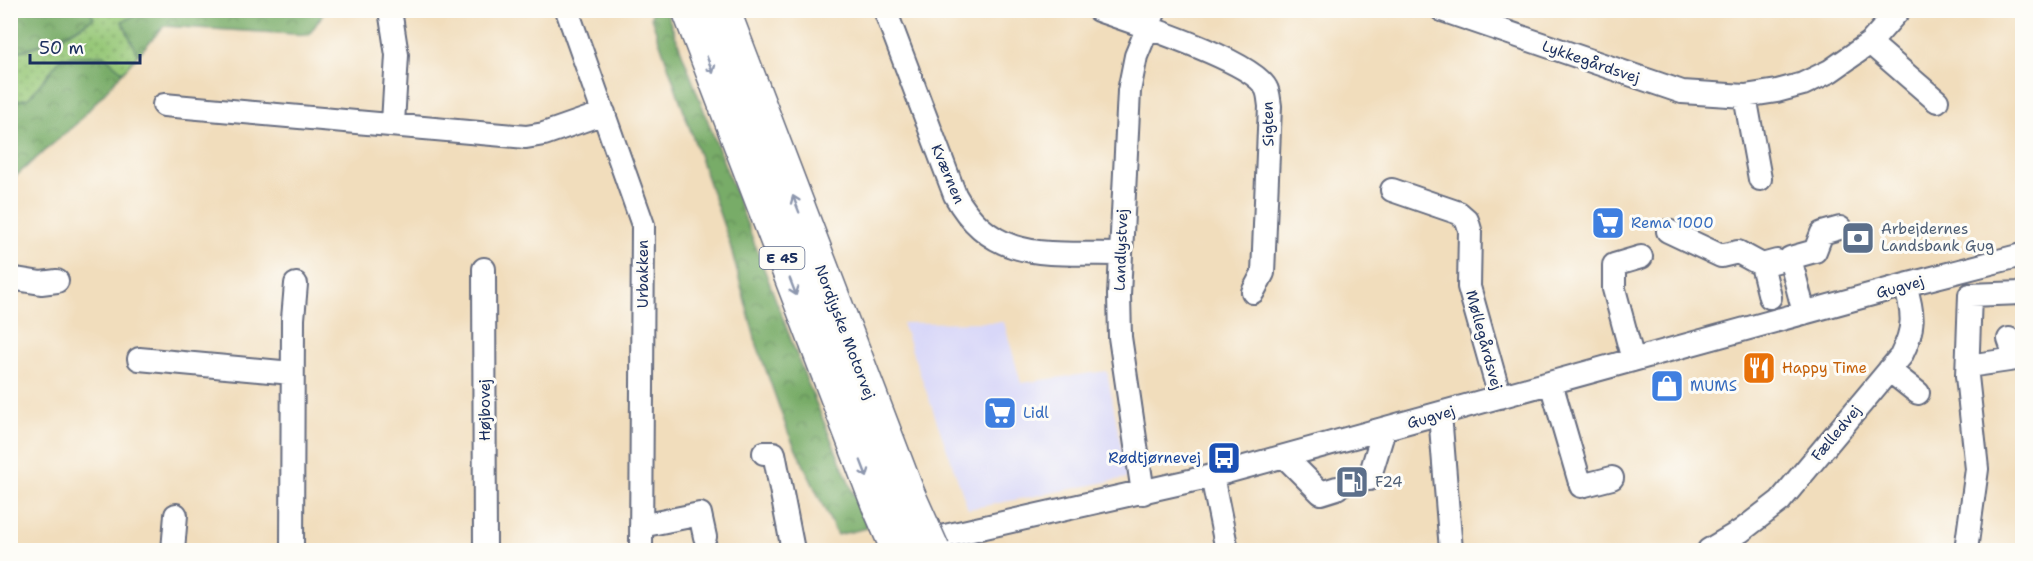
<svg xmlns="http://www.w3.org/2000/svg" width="2033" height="561" viewBox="0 0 2033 561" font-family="'Shantell Sans',sans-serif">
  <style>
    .built { fill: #d8d7f8 }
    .grass { fill: url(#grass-dots); stroke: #587b6a; stroke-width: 1.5 }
    .forest { fill: url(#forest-crowns); stroke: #4a6e63; stroke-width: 1.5 }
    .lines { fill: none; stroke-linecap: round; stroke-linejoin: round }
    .minor-tunnel { stroke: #c6baa9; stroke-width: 22; stroke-dasharray: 22 11; stroke-linecap: butt }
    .minor-casing { stroke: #666c7f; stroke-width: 26 }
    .highway-casing { stroke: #666c7f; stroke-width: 36 }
    .minor { stroke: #fff; stroke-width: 22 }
    .highway { stroke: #fff; stroke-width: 33 }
    .highway-bridge-casing { stroke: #666c7f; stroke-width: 36; stroke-linecap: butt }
    .highway-bridge { stroke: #fff; stroke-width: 33 }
    .oneway { stroke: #8d97ae }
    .labels { text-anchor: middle; stroke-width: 6; stroke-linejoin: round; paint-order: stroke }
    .shield { fill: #fdfcf7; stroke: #5f6c8c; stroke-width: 1.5 }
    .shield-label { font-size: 14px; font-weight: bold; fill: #1b2f5e }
    .street-label { font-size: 15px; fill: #1b2f5e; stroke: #fdfcf7 }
    .shop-label { font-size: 15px; fill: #366cbe; stroke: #fdfcf7; text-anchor: start }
    .service-label { font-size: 15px; fill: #4e5e75; stroke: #fdfcf7; text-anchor: start }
    .food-label { font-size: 15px; fill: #c56008; stroke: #fdfcf7; text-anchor: start }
    .transit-label { font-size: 15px; fill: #164399; stroke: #fdfcf7; text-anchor: end }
  </style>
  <defs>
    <pattern id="grass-dots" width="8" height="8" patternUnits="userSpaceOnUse" patternTransform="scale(1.5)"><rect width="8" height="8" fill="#96c777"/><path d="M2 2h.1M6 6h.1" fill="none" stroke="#7aa265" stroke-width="1.8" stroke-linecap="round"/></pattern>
    <pattern id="forest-crowns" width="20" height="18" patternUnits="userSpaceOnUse" patternTransform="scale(1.5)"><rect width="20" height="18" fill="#78ac68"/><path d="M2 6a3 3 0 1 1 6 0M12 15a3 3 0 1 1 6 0" fill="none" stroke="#628c59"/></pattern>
  </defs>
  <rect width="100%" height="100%" fill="#fdfcf7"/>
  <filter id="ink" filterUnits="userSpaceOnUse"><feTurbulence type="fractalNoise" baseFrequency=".0167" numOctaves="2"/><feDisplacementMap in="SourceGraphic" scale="12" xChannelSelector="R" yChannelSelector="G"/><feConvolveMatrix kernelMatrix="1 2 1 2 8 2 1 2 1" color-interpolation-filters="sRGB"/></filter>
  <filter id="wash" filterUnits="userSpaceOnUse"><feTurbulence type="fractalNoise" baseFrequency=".008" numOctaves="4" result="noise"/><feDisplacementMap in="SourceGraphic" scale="24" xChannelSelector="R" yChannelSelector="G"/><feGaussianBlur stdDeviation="1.35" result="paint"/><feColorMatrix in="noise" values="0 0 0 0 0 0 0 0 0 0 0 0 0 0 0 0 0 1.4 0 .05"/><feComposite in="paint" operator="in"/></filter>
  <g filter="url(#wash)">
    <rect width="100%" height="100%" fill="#f1ddbc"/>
    <!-- built -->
    <path class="built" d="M 1004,322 L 1021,383 L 1107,371 L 1127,478 L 968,509 L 902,323 Z"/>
    <!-- grass -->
    <path class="grass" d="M 90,11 L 147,11 L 122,22 L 138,55 L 123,72 L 103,55 L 62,57 L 29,98 L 11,102 L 11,54 C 40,46 69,37 93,18 Z"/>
    <!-- forest -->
    <path class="forest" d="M 11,10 L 90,11 L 94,18 L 60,38 L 11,54 Z
      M 147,11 L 147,10 L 325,11 L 309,35 L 164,26 L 138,55 L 122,21 Z
      M 652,11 L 666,11 L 804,374 L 868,528 L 837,535 L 788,432 L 756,342 L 729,241 L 651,17 Z
      M 103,55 L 123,72 L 77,123 L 11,180 L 11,102 L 29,98 L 62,57 Z"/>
  </g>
  <g filter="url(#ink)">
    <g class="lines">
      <!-- minor-tunnel -->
      <path class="minor-tunnel" d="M 1337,488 L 1369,479"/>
      <!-- minor casing -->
      <g class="minor-casing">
        <path id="minor" d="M 390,10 L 397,55 L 393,123
          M 567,10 L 643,225 L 641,550
          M 885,10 L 955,195 C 993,265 1052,252 1121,254
          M 1098,10 C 1131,22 1252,60 1266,88 C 1269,93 1269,101 1270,106 L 1263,273 L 1253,292
          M 1442,10 L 1682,92 L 1745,96 L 1777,91 L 1803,84 L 1830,71 L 1870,43 L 1899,10
          M 1870,43 L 1937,101
          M 1745,96 L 1760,179
          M 164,105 L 526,137 L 544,134 L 604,113
          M 1392,190 L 1459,213 L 1467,220 L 1470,230 L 1469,287 L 1500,397
          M 1668,231 L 1721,256 L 1738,252 L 1762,265
          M 484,269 L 485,550
          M 10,278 L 41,283 L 57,281
          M 1770,297 L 1762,265 L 1777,261
          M 1804,313 L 1790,258 L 1815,251 L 1822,233 L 1840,228
          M 139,359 L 292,373
          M 1633,360 L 1614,289 L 1614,265 L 1641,257
          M 1968,366 L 2016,359 L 2009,339
          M 1889,370 L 1918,393
          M 1551,383 L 1581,486 L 1612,478
          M 1440,414 L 1451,550
          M 764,453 L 774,453 L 793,550
          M 1285,457 L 1321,493 L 1337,488
          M 1212,476 L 1227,550
          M 1369,479 L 1384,430
          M 1143,493 L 1120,337 L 1119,295 L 1129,91 L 1136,56 L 1155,10
          M 641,526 L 700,514 L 705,537
          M 914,543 L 1212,476 L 1905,285 L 2022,255
          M 173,550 L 176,515
          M 292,550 L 293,319 L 296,284
          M 1709,550 L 1741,531 L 1780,501 L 1901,356 C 1915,328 1914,314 1905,285
          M 1966,550 L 1977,469 L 1967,376 L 1970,295 L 2022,293"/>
      </g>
      <!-- highway casing -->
      <g class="highway-casing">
        <path id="highway" d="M 689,10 L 878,504
          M 723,10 L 908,494"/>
      </g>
      <!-- minor -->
      <use href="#minor" class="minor"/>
      <!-- highway -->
      <use href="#highway" class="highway"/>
      <!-- highway-bridge casing -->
      <g class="highway-bridge-casing">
        <path id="highway-bridge" d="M 908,494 L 933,550
          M 878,504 L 898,550"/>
      </g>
      <!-- highway-bridge -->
      <use href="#highway-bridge" class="highway-bridge"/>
    </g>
    <!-- one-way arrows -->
    <defs><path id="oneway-shaft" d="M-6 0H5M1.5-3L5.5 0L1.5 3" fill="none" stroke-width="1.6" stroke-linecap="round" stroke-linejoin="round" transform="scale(1.5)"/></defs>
    <g class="oneway">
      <use href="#oneway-shaft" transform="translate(710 65) rotate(69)"/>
      <use href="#oneway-shaft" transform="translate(796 204) rotate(-111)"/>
      <use href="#oneway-shaft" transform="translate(793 287) rotate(69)"/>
      <use href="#oneway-shaft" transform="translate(864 469) rotate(69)"/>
    </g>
  </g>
  <!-- icons -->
  <defs>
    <g id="supermarket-square" transform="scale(1.725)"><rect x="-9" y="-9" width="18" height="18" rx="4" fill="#3f7fe0" stroke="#fdfcf7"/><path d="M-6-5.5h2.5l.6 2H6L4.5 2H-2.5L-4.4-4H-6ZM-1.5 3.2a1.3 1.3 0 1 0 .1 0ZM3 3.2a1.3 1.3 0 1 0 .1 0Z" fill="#fff"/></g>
    <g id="bank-square" transform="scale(1.725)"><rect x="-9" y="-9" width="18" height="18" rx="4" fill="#5c6f8a" stroke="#fdfcf7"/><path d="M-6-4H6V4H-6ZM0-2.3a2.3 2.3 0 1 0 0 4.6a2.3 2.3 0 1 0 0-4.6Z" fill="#fff"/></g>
    <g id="restaurant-square" transform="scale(1.725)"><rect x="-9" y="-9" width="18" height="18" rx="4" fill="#e8710a" stroke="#fdfcf7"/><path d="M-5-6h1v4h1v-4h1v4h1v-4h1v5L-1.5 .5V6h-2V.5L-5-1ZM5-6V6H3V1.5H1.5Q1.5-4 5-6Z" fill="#fff"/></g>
    <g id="shop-square" transform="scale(1.725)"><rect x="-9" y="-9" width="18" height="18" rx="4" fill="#3f7fe0" stroke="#fdfcf7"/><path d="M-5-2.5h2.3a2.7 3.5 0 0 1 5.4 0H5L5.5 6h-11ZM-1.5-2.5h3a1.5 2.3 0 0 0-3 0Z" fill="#fff"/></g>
    <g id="bus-square" transform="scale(1.725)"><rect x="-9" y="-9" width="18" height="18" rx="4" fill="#1a4fb4" stroke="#fdfcf7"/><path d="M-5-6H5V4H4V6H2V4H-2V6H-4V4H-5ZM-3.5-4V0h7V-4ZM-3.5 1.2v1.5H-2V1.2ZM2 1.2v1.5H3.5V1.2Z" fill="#fff"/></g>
    <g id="fuel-square" transform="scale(1.725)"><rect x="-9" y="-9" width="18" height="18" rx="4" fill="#5c6f8a" stroke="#fdfcf7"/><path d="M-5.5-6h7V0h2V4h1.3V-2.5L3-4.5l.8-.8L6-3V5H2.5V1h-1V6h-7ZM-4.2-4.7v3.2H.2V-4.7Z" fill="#fff"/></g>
  </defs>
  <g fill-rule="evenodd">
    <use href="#supermarket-square" x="1608" y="223"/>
    <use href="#bank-square" x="1858" y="238"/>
    <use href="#restaurant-square" x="1759" y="368"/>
    <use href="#shop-square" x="1667" y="386"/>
    <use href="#supermarket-square" x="1000" y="413"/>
    <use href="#bus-square" x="1224" y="458"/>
    <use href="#fuel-square" x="1352" y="482"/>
  </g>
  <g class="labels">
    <!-- shield labels -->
    <rect class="shield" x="759.5" y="247" width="45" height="22" rx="4.5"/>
    <g class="shield-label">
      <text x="782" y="263">E 45</text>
    </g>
    <!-- street labels -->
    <g class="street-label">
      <text transform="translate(1591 62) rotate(19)" y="5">Lykkegårdsvej</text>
      <text transform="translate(1268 124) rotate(-91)" y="5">Sigten</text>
      <text transform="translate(948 174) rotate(67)" y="5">Kværnen</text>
      <text transform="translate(1121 250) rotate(-88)" y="5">Landlystvej</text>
      <text transform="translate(643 274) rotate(-90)" y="5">Urbakken</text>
      <text transform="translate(1900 287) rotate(-15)" y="5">Gugvej</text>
      <text transform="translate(845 332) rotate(69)" y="5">Nordjyske Motorvej</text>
      <text transform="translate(1484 340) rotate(75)" y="5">Møllegårdsvej</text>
      <text transform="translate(485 410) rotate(-90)" y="5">Højbovej</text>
      <text transform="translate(1431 417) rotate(-16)" y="5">Gugvej</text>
      <text transform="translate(1836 433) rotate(-50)" y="5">Fælledvej</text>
    </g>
    <!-- shop labels -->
    <g class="shop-label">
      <text x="1631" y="228">Rema 1000</text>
      <text x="1690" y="391">MUMS</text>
      <text x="1023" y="418">Lidl</text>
    </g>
    <!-- service labels -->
    <g class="service-label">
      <text x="1881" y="234">Arbejdernes<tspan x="1881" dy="17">Landsbank Gug</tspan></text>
      <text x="1375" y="487">F24</text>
    </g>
    <!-- food labels -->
    <g class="food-label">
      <text x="1782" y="373">Happy Time</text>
    </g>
    <!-- transit labels -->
    <g class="transit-label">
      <text x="1201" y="463">Rødtjørnevej</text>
    </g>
  </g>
  <!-- margin -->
  <rect width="2033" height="561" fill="none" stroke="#fdfcf7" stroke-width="36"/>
  <!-- scale -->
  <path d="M30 54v9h110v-9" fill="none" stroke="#1b2f5e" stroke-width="3"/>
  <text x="39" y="54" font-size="18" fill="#1b2f5e" stroke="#fdfcf7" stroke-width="4.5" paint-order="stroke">50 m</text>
</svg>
